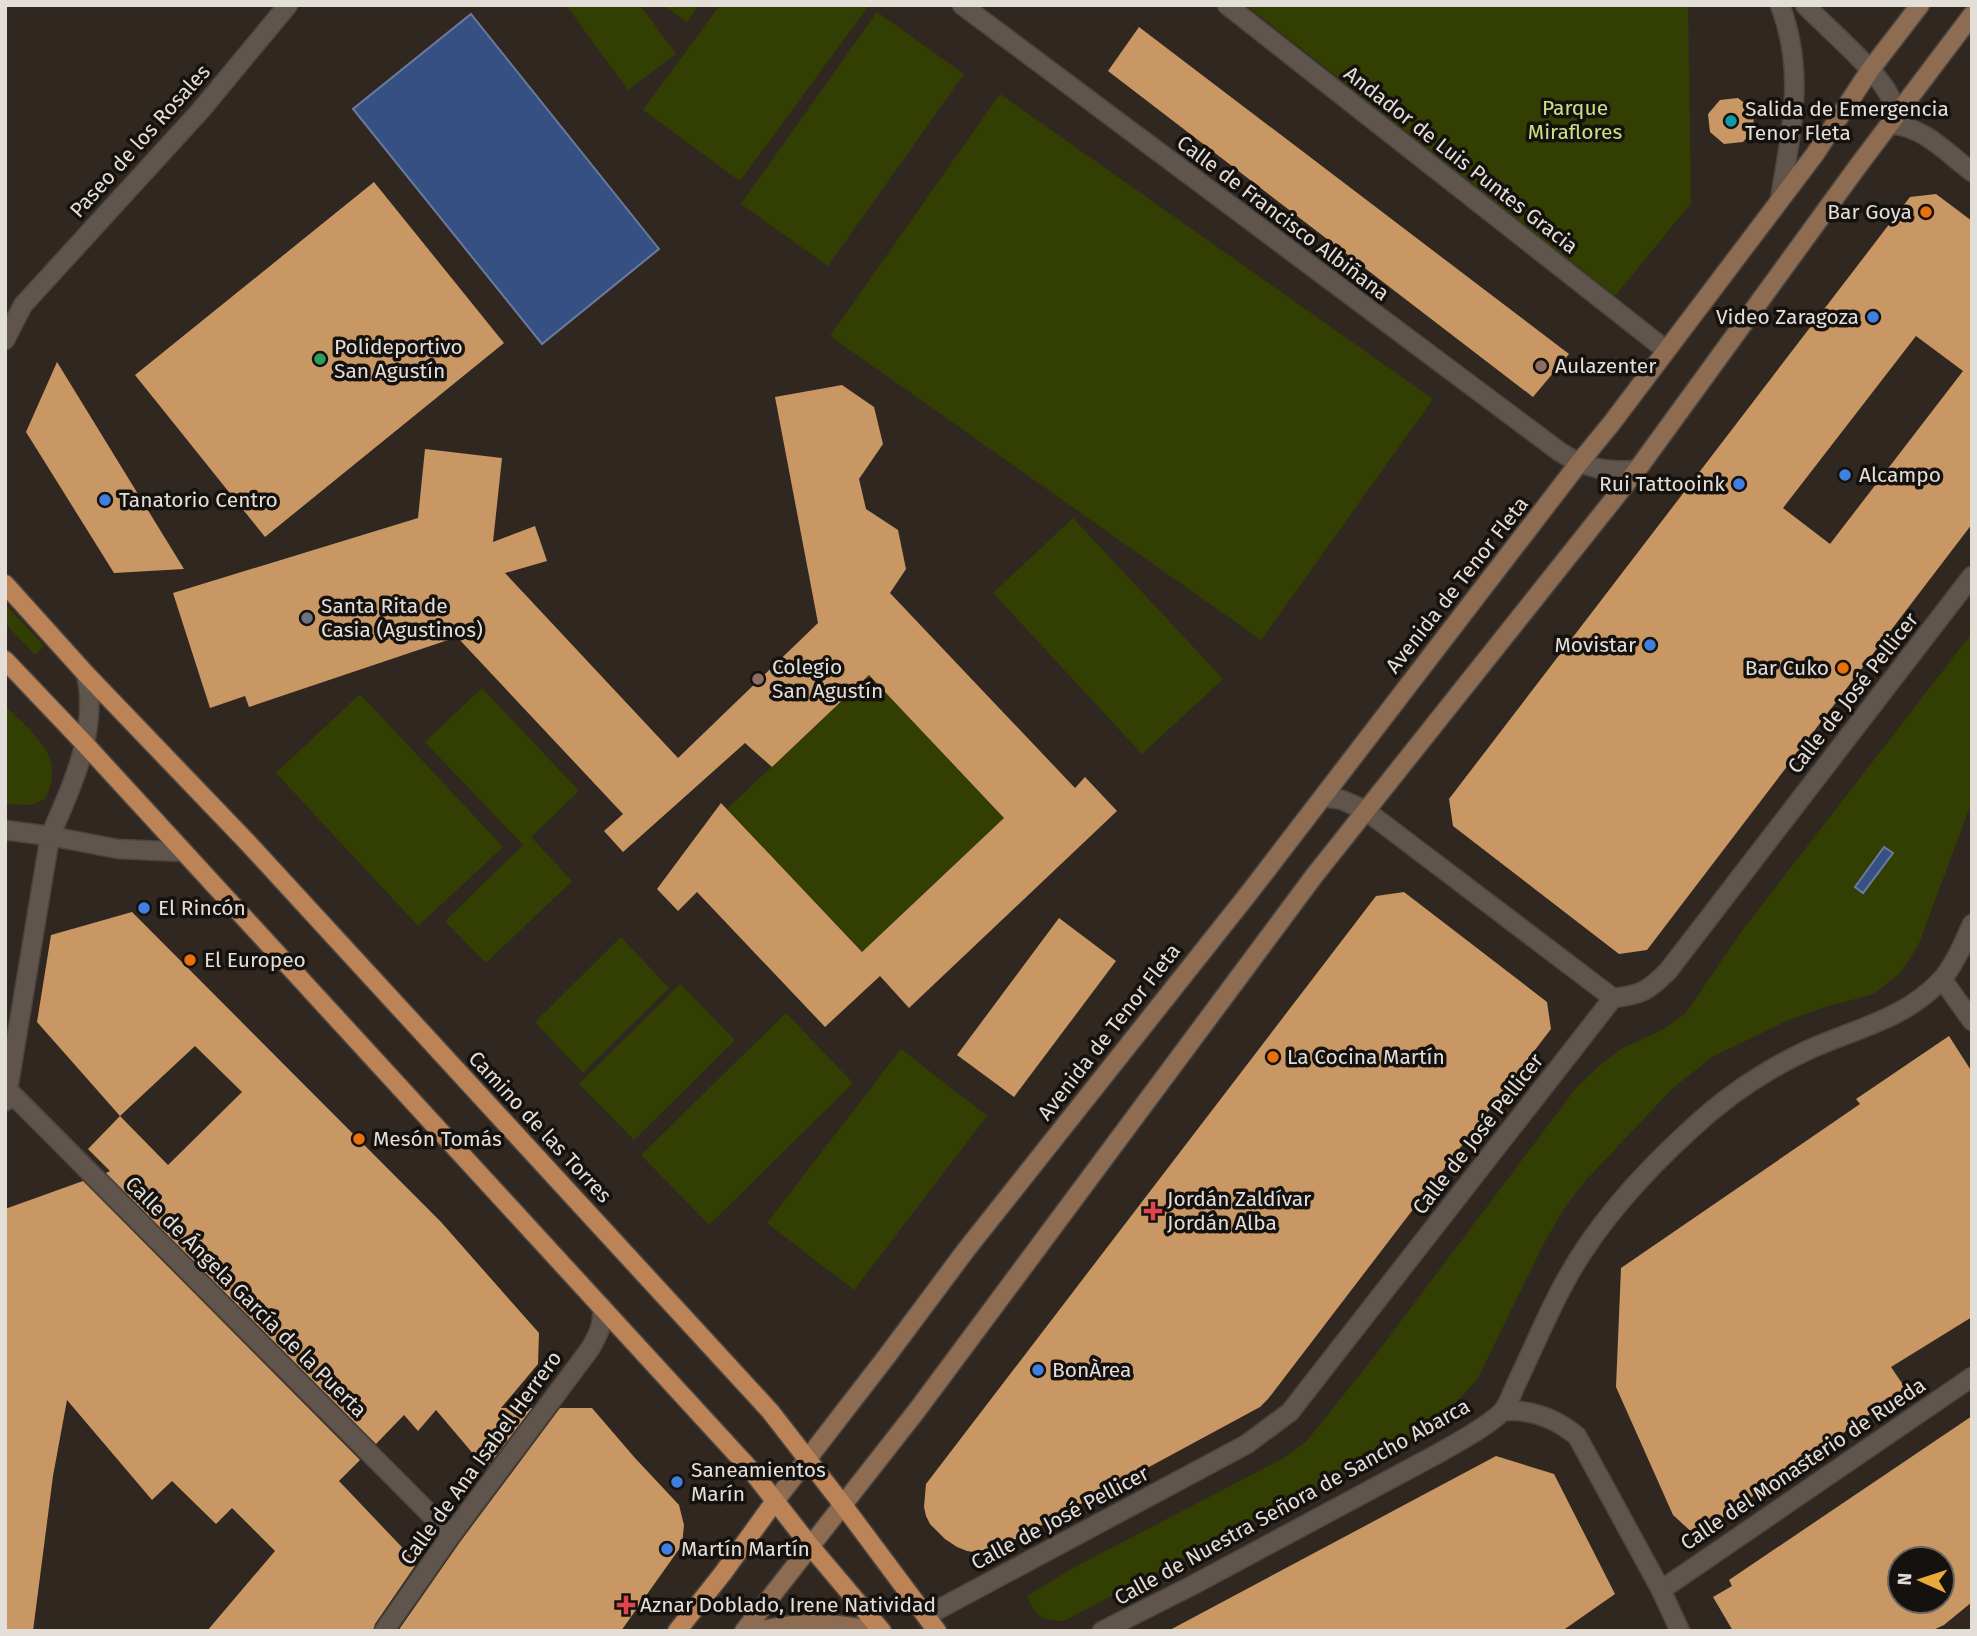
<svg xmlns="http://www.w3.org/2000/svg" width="1977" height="1636" viewBox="0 0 1977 1636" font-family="'Fira Sans',sans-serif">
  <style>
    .green { fill: #333f02 }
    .water { fill: #365083; stroke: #6a7b9d; stroke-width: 2 }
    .building { fill: #c89763; fill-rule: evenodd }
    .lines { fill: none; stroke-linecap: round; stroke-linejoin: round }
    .pedestrian-casing { stroke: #4d4640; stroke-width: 21 }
    .minor-casing { stroke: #4d4640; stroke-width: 21 }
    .tertiary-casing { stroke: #4d4640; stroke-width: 21 }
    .secondary-casing { stroke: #4d4640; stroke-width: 21 }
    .primary-casing { stroke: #4d4640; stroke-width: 21 }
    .pedestrian { stroke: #5f554d; stroke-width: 18 }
    .minor { stroke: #5f554d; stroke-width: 18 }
    .tertiary { stroke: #5f554d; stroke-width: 18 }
    .secondary { stroke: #8d6c52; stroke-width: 18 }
    .primary { stroke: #bb8356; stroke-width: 18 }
    .culture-dot { fill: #0f9aa8; stroke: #15110e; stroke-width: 2.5 }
    .food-dot { fill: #e8710a; stroke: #15110e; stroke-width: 2.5 }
    .shop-dot { fill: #3f7fe0; stroke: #15110e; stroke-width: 2.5 }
    .leisure-dot { fill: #2e9e5b; stroke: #15110e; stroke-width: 2.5 }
    .education-dot { fill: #8d6e63; stroke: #15110e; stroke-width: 2.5 }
    .worship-dot { fill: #6b7280; stroke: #15110e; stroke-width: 2.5 }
    .health-dot { fill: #e0444e; stroke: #15110e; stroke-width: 2.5 }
    .labels { text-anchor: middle; stroke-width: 7; stroke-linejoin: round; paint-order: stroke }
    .park-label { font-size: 21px; fill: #cae286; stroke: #15110e }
    .poi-label { font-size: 21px; fill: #e4ded9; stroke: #15110e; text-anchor: start }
    .street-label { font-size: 21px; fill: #e4ded9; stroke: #15110e }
  </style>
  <rect width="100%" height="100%" fill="#302820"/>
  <!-- green -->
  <path class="green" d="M 566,5 L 640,5 L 676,54 L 628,90 Z
    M 663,5 L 699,5 L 687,22 Z
    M 720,5 L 864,5 L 867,8 L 740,181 L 643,110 Z
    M 1246,5 L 1688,5 L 1691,203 L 1615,296 Z
    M 877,12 L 964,74 L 828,266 L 741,204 Z
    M 1000,94 L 1433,399 L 1261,640 L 830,336 Z
    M 1073,518 L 1223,679 L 1142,754 L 993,593 Z
    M 5,604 L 44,646 L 35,655 L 5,623 Z
    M 1972,633 L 1972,801 L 1918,946 L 1900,973 L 1874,994 L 1825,1007 L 1784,1022 L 1712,1057 L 1673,1088 L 1586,1180 L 1565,1207 L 1544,1243 L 1477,1380 L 1440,1418 L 1419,1434 L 1064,1621 C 1040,1620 1037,1617 1027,1596 L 1073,1568 L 1282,1459 L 1306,1442 L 1374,1357 L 1576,1088 L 1601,1064 L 1623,1048 L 1664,1029 L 1686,1013 L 1741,932 Z
    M 869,675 L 1004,818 L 862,952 L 727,809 Z
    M 482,688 L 579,791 L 531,837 L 572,881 L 486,963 L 445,921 L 523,845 L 425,742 Z
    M 360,694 L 503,847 L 418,926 L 276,773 Z
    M 5,705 C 33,735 67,755 45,799 L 32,805 L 5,804 Z
    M 621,937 L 669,988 L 583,1073 L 535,1022 Z
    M 680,984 L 735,1040 L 634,1140 L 579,1084 Z
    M 786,1013 L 853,1083 L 709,1225 L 641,1155 Z
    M 901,1049 L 987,1116 L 854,1290 L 767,1223 Z"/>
  <!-- water -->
  <path class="water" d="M 471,14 L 659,249 L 542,344 L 353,109 Z
    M 1884,847 L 1893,853 L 1863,893 L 1855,887 Z"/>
  <!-- building -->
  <path class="building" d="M 1139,27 L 1569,354 L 1533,397 L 1108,71 Z
    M 1738,98 L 1753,110 L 1754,129 L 1743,142 L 1724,144 L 1710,132 L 1708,114 L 1720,100 Z
    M 374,182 L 504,343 L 265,537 L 135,375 Z
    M 1936,194 L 1972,221 L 1972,524 L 1647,950 L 1619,954 L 1453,826 L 1449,799 L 1910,197 ZM 1916,336 L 1963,371 L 1830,544 L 1783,508 Z
    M 57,362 L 184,569 L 114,573 L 26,432 Z
    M 842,385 L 874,407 L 883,444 L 859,479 L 866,509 L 898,530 L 906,569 L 890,593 L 1075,788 L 1085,777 L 1117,811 L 909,1008 L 880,976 L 825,1027 L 697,892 L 678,911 L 657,889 L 721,803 L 862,952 L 1004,818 L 869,675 L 772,767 L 745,743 L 623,852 L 604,831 L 623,814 L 457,637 L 249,707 L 245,696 L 210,708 L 173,593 L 418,518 L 425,449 L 502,458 L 493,542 L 535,526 L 547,561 L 505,573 L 678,758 L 818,623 L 775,397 Z
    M 1404,892 L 1547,1002 L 1551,1029 L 1268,1399 L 1260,1407 L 1001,1547 L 980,1553 L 967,1551 L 957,1547 L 945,1539 L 930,1524 L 926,1516 L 924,1507 L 926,1484 L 1376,896 Z
    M 132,912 L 441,1222 L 539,1333 L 538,1364 L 501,1408 L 532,1408 L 486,1469 L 436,1410 L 418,1431 L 404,1415 L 376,1444 L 106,1173 L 110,1171 L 88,1149 L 120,1116 L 37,1022 L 51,935 ZM 195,1046 L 242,1092 L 168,1165 L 120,1116 Z
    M 1059,918 L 1116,961 L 1014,1097 L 957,1055 Z
    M 1949,1036 L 1972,1072 L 1972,1317 L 1891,1367 L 1906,1389 L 1696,1536 L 1673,1515 L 1616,1387 L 1621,1268 L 1860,1104 L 1856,1099 Z
    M 83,1181 L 360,1460 L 339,1481 L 417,1563 L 375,1624 L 373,1631 L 207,1631 L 275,1551 L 232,1508 L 216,1524 L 172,1481 L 152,1500 L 67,1400 L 53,1476 L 33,1631 L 5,1631 L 5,1209 Z
    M 560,1408 L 592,1408 L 635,1458 L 679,1505 L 684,1525 L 682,1545 L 621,1631 L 398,1631 L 460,1542 Z
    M 1972,1416 L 1972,1602 L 1944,1625 L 1931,1631 L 1733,1631 L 1713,1597 L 1732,1586 L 1729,1580 ZM 1900,1559 L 1942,1559 L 1942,1601 L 1900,1601 Z
    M 1496,1456 L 1554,1474 L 1615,1594 L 1562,1631 L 1168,1631 Z"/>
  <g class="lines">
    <!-- pedestrian casing -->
    <g class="pedestrian-casing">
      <path id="pedestrian" d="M 1227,5 L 1666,350
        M 1661,1590 L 1972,1377"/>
    </g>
    <!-- minor casing -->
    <g class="minor-casing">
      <path id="minor" d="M 962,5 L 1560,452 C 1587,469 1606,472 1637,470
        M 1805,5 C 1826,27 1879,72 1890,97 C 1893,106 1891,116 1891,125 C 1922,125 1948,154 1972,172
        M 1780,199 C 1791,131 1806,73 1780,5
        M 5,340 L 23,305 L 201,110 L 288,5
        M 1323,797 L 1342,800 L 1365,810 L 1613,998
        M 1942,979 L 1972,1021
        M 8,1090 L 451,1535
        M 6,1101 L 50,836
        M 1503,1411 C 1531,1409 1555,1418 1577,1436 L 1661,1590 L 1680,1631
        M 926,1616 L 1247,1444 L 1290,1412 L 1613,998 C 1641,995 1648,991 1668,971 L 1972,576
        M 384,1631 L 451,1535 L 590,1349 C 598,1335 604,1324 602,1307
        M 1102,1631 L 1193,1585 L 1439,1453 C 1460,1441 1483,1429 1501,1413 C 1509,1405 1513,1390 1518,1380 C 1534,1347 1548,1312 1566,1280 C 1597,1223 1642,1174 1690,1130 C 1724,1098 1765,1070 1808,1050 C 1854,1029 1906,1019 1942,979 C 1955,964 1964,942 1972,924"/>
    </g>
    <!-- tertiary casing -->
    <g class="tertiary-casing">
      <path id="tertiary" d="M 5,830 L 50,836 L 118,849 L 184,852
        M 50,836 C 72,787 99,729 86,674"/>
    </g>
    <!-- secondary casing -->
    <g class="secondary-casing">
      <path id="secondary" d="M 775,1501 L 887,1356 L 966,1250 L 1249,893 L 1579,463 L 1611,424 L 1815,154 L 1870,70 L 1920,5
        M 744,1631 L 918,1409 L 1314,876 L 1637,470 L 1858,166 L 1972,15
        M 758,1631 C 795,1622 834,1621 871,1631"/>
    </g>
    <!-- primary casing -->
    <g class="primary-casing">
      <path id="primary" d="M 5,584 L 86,674 L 248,843 L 770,1411 L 843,1505 L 937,1631
        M 5,660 L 84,743 L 751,1470 L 811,1547 L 882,1631
        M 677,1631 L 723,1573 L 775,1501"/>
    </g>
    <!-- pedestrian -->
    <use href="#pedestrian" class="pedestrian"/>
    <!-- minor -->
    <use href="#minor" class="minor"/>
    <!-- tertiary -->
    <use href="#tertiary" class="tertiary"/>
    <!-- secondary -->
    <use href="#secondary" class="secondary"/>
    <!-- primary -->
    <use href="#primary" class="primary"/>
  </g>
  <!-- markers -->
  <circle class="culture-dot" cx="1731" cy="121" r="7"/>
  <g class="food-dot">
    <circle cx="1926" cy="212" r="7"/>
    <circle cx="1843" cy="668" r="7"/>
    <circle cx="190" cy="960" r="7"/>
    <circle cx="1273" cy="1057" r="7"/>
    <circle cx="359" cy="1139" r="7"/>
  </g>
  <g class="shop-dot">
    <circle cx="1873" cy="317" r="7"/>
    <circle cx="1845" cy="475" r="7"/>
    <circle cx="1739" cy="484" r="7"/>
    <circle cx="105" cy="500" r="7"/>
    <circle cx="1650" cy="645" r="7"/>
    <circle cx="144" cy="908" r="7"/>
    <circle cx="1038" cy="1370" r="7"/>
    <circle cx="677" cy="1482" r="7"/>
    <circle cx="667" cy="1549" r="7"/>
  </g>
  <circle class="leisure-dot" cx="320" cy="359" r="7"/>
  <g class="education-dot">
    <circle cx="1541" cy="366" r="7"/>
    <circle cx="758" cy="679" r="7"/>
  </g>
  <circle class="worship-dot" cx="307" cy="618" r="7"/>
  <g class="health-dot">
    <path d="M1149.5 1200.5h7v7h7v7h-7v7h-7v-7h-7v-7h7z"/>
    <path d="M622.5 1594.5h7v7h7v7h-7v7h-7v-7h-7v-7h7z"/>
  </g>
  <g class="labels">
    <!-- park labels -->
    <g class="park-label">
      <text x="1575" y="115">Parque<tspan x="1575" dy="24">Miraflores</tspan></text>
    </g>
    <!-- poi labels -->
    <g class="poi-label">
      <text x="1745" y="116">Salida de Emergencia<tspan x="1745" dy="24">Tenor Fleta</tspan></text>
      <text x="1912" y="219" text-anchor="end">Bar Goya</text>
      <text x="1859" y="324" text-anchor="end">Video Zaragoza</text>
      <text x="334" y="354">Polideportivo<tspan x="334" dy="24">San Agustín</tspan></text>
      <text x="1555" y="373">Aulazenter</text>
      <text x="1859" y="482">Alcampo</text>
      <text x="1725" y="491" text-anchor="end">Rui Tattooink</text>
      <text x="119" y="507">Tanatorio Centro</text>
      <text x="321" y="613">Santa Rita de<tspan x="321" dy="24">Casia (Agustinos)</tspan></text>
      <text x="1636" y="652" text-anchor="end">Movistar</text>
      <text x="772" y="674">Colegio<tspan x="772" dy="24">San Agustín</tspan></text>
      <text x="1829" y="675" text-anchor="end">Bar Cuko</text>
      <text x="158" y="915">El Rincón</text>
      <text x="204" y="967">El Europeo</text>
      <text x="1287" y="1064">La Cocina Martín</text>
      <text x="373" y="1146">Mesón Tomás</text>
      <text x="1167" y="1206">Jordán Zaldívar<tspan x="1167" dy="24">Jordán Alba</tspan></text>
      <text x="1052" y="1377">BonÀrea</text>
      <text x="691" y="1477">Saneamientos<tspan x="691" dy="24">Marín</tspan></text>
      <text x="681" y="1556">Martín Martín</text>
      <text x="640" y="1612">Aznar Doblado, Irene Natividad</text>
    </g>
    <!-- street labels -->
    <g class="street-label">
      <text transform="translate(140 141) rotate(-48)" y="7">Paseo de los Rosales</text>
      <text transform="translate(1461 160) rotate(38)" y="7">Andador de Luis Puntes Gracia</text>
      <text transform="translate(1283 218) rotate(37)" y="7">Calle de Francisco Albiñana</text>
      <text transform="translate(1457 585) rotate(-52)" y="7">Avenida de Tenor Fleta</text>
      <text transform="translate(1853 693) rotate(-52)" y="7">Calle de José Pellicer</text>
      <text transform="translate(1109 1032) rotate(-52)" y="7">Avenida de Tenor Fleta</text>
      <text transform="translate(540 1127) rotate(47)" y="7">Camino de las Torres</text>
      <text transform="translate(1478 1134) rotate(-52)" y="7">Calle de José Pellicer</text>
      <text transform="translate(246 1297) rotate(45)" y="7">Calle de Ángela García de la Puerta</text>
      <text transform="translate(481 1458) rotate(-54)" y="7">Calle de Ana Isabel Herrero</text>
      <text transform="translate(1803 1464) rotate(-34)" y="7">Calle del Monasterio de Rueda</text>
      <text transform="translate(1292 1502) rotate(-29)" y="7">Calle de Nuestra Señora de Sancho Abarca</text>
      <text transform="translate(1060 1518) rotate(-28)" y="7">Calle de José Pellicer</text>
    </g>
  </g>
  <!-- border -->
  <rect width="1977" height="1636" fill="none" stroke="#e4ded9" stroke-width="14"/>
  <!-- north arrow -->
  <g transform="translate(1921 1580) rotate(273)"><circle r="33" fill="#15110e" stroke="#68635f" stroke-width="2"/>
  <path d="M0-5L12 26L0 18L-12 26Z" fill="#eaaa39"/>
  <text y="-10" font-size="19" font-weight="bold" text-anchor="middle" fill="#e4ded9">N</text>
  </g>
</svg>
